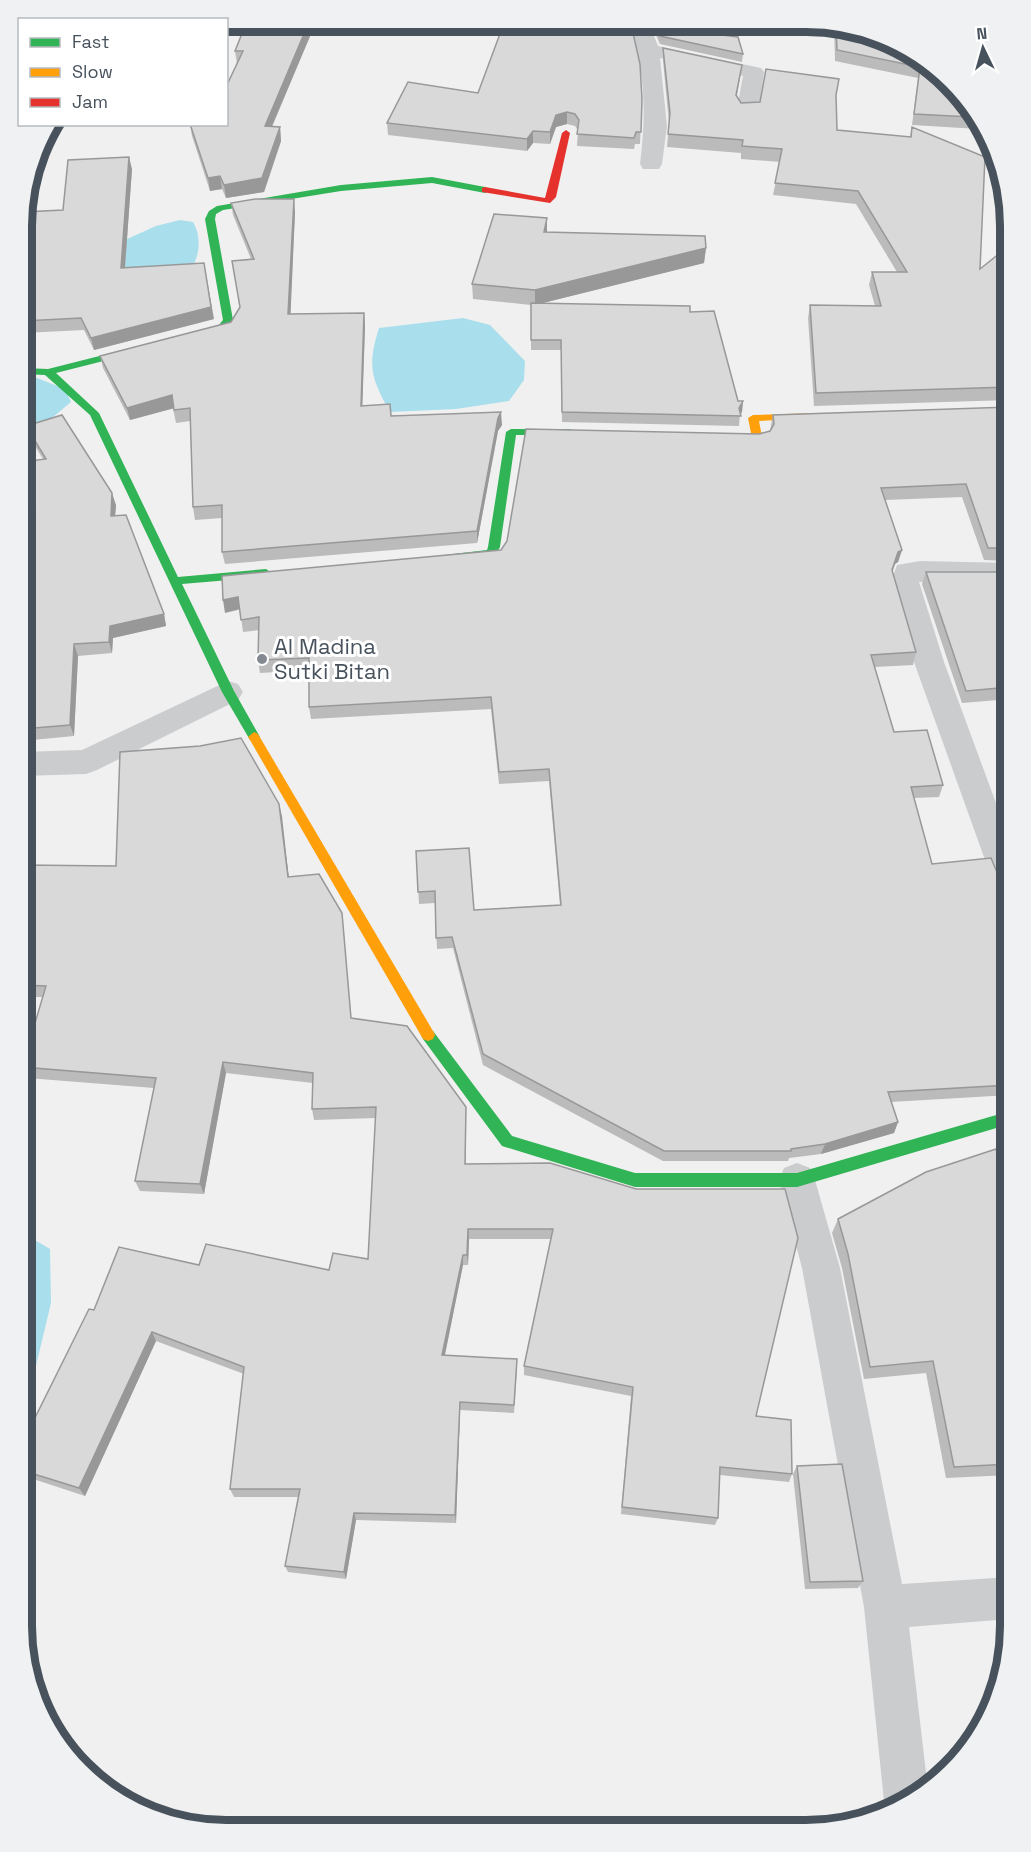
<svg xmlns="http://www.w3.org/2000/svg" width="1031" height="1852" viewBox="0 0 1031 1852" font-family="'Space Grotesk',sans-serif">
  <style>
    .water { fill: #a9deec }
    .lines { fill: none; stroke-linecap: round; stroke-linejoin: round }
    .street { fill: #caccce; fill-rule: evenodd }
    .fast { fill: #30b455; fill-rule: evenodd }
    .slow { fill: #ff9f0a; fill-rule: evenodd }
    .jam { fill: #e5322d; fill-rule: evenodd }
    .wall { fill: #bbb }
    .shaded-wall { fill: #989899 }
    .building { fill: #d9d9da; stroke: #989899; stroke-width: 1.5 }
    .poi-dot { fill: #828990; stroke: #fff; stroke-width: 2 }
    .labels { text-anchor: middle; stroke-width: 6; stroke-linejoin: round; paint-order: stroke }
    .poi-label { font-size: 22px; fill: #47525c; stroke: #fff; text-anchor: start }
    .rim { fill: none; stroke: #47525c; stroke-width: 8 }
  </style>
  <rect width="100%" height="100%" fill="#f0f0f0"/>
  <!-- water -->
  <path class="water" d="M 180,220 L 193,222 C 202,237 200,258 189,272 L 112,269 L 116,244 L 156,226 Z
    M 463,318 L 490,325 L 525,361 L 524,380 L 509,401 L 456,409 L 390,412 C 371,378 367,366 379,328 Z
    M 22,377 L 37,378 L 65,389 L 71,402 L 22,443 Z
    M 21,1232 L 50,1249 L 51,1303 L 28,1399 L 21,1414 Z"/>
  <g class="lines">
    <!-- street -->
    <path class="street" d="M 629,24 L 649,24 L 658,46 L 761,68 L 764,72 L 759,108 L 756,113 L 740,113 L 737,108 L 743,76 L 660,58 L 667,126 L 662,164 L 659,169 L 643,169 L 640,164 C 646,117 646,69 629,24 Z
      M 920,561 L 1010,563 L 1010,583 L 919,582 L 944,662 L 1010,841 L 1010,898 L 999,894 L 994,885 L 914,662 L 891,582 L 897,565 Z
      M 228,681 L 238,684 L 243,692 L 238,700 L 97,770 L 86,774 L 22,776 L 22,752 L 82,750 Z
      M 797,1163 L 810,1168 L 815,1180 L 840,1268 L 902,1584 L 1010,1577 L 1010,1619 L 909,1627 L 928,1790 L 888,1811 L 884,1801 L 864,1607 L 802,1268 L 779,1180 L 784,1168 Z"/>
    <!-- fast -->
    <path class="fast" d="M 432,177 L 485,187 L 490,190 L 485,193 L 432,183 L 341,191 L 223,210 L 216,214 L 215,219 L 233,320 L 226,330 L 56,373 L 99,413 L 178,577 L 266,569 L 272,573 L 266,577 L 182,584 L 234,691 L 260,737 L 258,740 L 250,740 L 222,692 L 90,415 L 45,375 L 22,374 L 23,368 L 48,369 L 218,326 L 223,320 L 205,219 L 209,211 L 217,206 L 341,185 Z
      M 511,429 L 570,429 L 575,432 L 570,435 L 516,435 L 500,547 L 495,556 L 491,557 L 445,561 L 445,555 L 487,550 L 488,547 L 506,432 Z
      M 428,1029 L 433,1031 L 512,1136 L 635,1173 L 797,1173 L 1010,1111 L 1010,1124 L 797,1187 L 635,1187 L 502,1146 L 423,1039 L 421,1035 L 423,1031 Z"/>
    <!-- slow -->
    <path class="slow" d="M 816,413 L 821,416 L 820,418 L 759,421 L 762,437 L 757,440 L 714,439 L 709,436 L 714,433 L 751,433 L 748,418 L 753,415 Z
      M 254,732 L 258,734 L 433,1031 L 435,1035 L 433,1039 L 428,1041 L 423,1039 L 250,740 L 248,737 Z"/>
    <!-- jam -->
    <path class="jam" d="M 566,130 L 570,133 L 556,197 L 550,203 L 482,192 L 482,188 L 485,187 L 545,198 L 562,133 Z"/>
  </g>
  <!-- wall -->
  <path class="wall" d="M 247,21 L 316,22 L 272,127 L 280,127 L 281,141 L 264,192 L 226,198 L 222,189 L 210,191 L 192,136 L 190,124 L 226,124 L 237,64 L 235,51 Z
    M 834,25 L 845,25 L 940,71 L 979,129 L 912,125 L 918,78 L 835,61 Z
    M 656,27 L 743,54 L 742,62 L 660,44 L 656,35 Z
    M 663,48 L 740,78 L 737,96 L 741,103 L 836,98 L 837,130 L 910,137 L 912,127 L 980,269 L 1010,245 L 1010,364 L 1008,364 L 1010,368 L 1010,400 L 814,406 L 808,318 L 810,305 L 875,306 L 869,285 L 872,272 L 897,272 L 856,204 L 773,195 L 780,162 L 741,159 L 741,153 L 667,147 L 669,123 L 663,61 Z
    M 478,93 L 642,99 L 640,144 L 635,144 L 634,149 L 577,146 L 578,130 L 575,126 L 567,124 L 556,127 L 550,144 L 533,143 L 527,151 L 388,135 L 387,123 Z
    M 132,169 L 125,268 L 214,319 L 94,350 L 84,330 L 23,333 L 23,212 L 63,210 Z
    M 231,203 L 295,212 L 290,314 L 364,313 L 365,326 L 362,406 L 391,415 L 502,425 L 498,431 L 477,543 L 225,564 L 222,552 L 222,518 L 195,520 L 193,507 L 190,421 L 176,423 L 173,408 L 130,420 L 103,368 L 100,356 L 231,322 L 240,308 L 251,259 L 233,215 Z
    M 547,233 L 706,248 L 704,263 L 542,303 L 690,312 L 738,401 L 743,401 L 742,412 L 740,414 L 739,426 L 562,422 L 561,350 L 531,350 L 531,305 L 473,299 L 472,284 Z
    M 1010,407 L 1010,561 L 984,560 L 962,497 L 885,500 L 902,550 L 898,562 L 895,564 L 892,572 L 916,652 L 913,665 L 875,667 L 894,732 L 943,785 L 939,797 L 914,798 L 932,864 L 1002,884 L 1010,887 L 1010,1095 L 891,1102 L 898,1122 L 894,1133 L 821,1154 L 789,1158 L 788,1161 L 663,1161 L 483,1065 L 453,948 L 437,949 L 435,903 L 419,904 L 416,851 L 474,910 L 560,905 L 549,781 L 499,784 L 491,709 L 311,719 L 309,707 L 309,670 L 260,673 L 258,660 L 259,630 L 243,632 L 240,609 L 225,613 L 501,550 L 759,434 L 770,431 L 773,415 Z
    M 26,426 L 116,505 L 115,516 L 164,614 L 166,626 L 113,638 L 112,653 L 78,656 L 74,736 L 22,741 L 22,462 L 43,459 L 30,438 Z
    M 926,572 L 1010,572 L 1010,699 L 962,703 L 922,584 Z
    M 279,804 L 289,877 L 342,913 L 351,1018 L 466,1107 L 466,1164 L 550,1163 L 756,1416 L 792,1474 L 789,1482 L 720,1475 L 718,1518 L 715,1525 L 621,1514 L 631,1396 L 524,1375 L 524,1366 L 551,1239 L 469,1239 L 468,1265 L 463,1265 L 445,1355 L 517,1368 L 514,1413 L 460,1410 L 456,1523 L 356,1520 L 346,1579 L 288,1572 L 285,1566 L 298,1497 L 234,1497 L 230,1489 L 244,1374 L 156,1341 L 85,1496 L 21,1475 L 21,1446 L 94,1310 L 199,1265 L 329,1270 L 368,1259 L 376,1118 L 314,1120 L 312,1109 L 313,1083 L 226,1073 L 204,1194 L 140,1191 L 135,1181 L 154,1088 L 27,1078 L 22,1068 L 43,997 L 22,997 L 22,865 L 116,866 Z
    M 1010,1193 L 1010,1475 L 946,1478 L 926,1373 L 864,1379 L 842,1268 L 832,1233 L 838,1219 Z
    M 797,1466 L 863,1581 L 858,1588 L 805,1589 L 793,1474 Z"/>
  <!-- shaded-wall -->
  <path class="shaded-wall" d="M 309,22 L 316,22 L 266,140 L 265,126 Z
    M 567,112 L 567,124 L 556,127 L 550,144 L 550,132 L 556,115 Z
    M 280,127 L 281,141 L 264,192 L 226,198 L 224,185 Z
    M 533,131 L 533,143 L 527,151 L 527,139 Z
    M 129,157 L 132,169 L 124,280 L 121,268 Z
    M 220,176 L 222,189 L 210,191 L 208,178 Z
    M 294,199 L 295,212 L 290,327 L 288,314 Z
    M 547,218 L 547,233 L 544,232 Z
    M 706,248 L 704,263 L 535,305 L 535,290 Z
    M 204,263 L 214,319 L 94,350 L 91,338 Z
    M 364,313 L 365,326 L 362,418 L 361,406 Z
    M 172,395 L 175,408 L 130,420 L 127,408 Z
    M 743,401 L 742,412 L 739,416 L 739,408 Z
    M 501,412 L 502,425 L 498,431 L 477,543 L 477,531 L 498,418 Z
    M 112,493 L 116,505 L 114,528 L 111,516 Z
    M 902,550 L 898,562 L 895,564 L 889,583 L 898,552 Z
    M 238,597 L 240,609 L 225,613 L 223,600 Z
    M 164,614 L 166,626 L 113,638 L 112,653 L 109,642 L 110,626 Z
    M 74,644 L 78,656 L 74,736 L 70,725 Z
    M 279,804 L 282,816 L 290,889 L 288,877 Z
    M 223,1062 L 226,1073 L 204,1194 L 200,1184 Z
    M 898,1122 L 894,1133 L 821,1154 L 825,1144 Z
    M 468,1229 L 469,1239 L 468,1265 L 467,1255 Z
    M 463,1255 L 463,1265 L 443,1364 L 442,1355 Z
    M 152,1332 L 156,1341 L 85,1496 L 79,1488 Z
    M 460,1402 L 460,1410 L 456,1523 L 455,1515 Z
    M 354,1513 L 356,1520 L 346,1579 L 344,1572 Z"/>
  <!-- building -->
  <path class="building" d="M 247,21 L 309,22 L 265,126 L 280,127 L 262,178 L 224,185 L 220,176 L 208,178 L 190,124 L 226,124 L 226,87 L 243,51 L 235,51 Z
    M 504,23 L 631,24 L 640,64 L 642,99 L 641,132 L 636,132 L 634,138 L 577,134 L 579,120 L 575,114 L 567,112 L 556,115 L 550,132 L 533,131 L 527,139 L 387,123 L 408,82 L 478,93 Z
    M 836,25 L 845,25 L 940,71 L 971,117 L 914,114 L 920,67 L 837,50 Z
    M 656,27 L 738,37 L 743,54 L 660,36 Z
    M 663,48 L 742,65 L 736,95 L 741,103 L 760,102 L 766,69 L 839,79 L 836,95 L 837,130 L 911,137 L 912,127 L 985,157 L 980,269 L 1010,245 L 1010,352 L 1003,352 L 1010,368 L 1010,387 L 816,393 L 810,305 L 881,306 L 872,272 L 907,272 L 858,191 L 775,183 L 782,149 L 742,146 L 743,140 L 668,134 L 670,113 Z
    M 129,157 L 121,268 L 204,263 L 211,307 L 91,338 L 81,318 L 23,321 L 23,212 L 63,210 L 68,160 Z
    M 255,199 L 294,199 L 288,314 L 364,313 L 361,406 L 390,404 L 391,416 L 501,412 L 498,418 L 477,531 L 222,552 L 222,505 L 193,507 L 190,408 L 174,410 L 172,395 L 127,408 L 100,356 L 231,322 L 240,307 L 232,261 L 254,259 L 231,203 Z
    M 494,214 L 547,218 L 544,232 L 705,236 L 706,248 L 535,290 L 472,284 Z
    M 531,303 L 690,306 L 690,312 L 714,311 L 738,401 L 743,401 L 739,408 L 741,416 L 562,412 L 561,340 L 531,340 Z
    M 1010,407 L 1010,548 L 988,548 L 966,484 L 881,488 L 902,550 L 898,552 L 892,570 L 916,652 L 871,655 L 894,732 L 927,730 L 943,785 L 911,787 L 932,864 L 991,858 L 1002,884 L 1010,887 L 1010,1085 L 888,1092 L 898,1122 L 825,1144 L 791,1149 L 791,1151 L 664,1151 L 483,1054 L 452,937 L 436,938 L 435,891 L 418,892 L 416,851 L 469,848 L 474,910 L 561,905 L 549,769 L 499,772 L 491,697 L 309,707 L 309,658 L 258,660 L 259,617 L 241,620 L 238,597 L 223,600 L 222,576 L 501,550 L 507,541 L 526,429 L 759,434 L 770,431 L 774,424 L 773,415 Z
    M 62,415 L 112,493 L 111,516 L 126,515 L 164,614 L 110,626 L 109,642 L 74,644 L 70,725 L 22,729 L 22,462 L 46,459 L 26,426 Z
    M 926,572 L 1010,572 L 1010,687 L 966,691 Z
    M 241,738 L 279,804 L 288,877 L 319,874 L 342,913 L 351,1018 L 407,1026 L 466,1107 L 465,1164 L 550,1163 L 636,1189 L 785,1189 L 798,1238 L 756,1416 L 791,1420 L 792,1474 L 720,1467 L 718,1518 L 622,1507 L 633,1387 L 524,1366 L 553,1229 L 468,1229 L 467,1255 L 463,1255 L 442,1355 L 517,1359 L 514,1405 L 460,1402 L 455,1515 L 354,1513 L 344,1572 L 285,1566 L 300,1489 L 230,1489 L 244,1367 L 152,1332 L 79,1488 L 21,1470 L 21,1446 L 89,1309 L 94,1310 L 119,1247 L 199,1265 L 206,1244 L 329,1270 L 333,1253 L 368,1259 L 376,1107 L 312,1109 L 313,1073 L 223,1062 L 200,1184 L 135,1181 L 156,1078 L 22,1067 L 46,986 L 22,985 L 22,865 L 116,866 L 120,752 L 200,746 Z
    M 996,1149 L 1010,1193 L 1010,1464 L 954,1467 L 933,1361 L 870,1367 L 848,1254 L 838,1219 L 926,1172 Z
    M 842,1464 L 863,1581 L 810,1582 L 797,1466 Z"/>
  <!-- markers -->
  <circle class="poi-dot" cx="262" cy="659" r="6"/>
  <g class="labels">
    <!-- poi labels -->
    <g class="poi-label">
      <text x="274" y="654">Al Madina<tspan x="274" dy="25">Sutki Bitan</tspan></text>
    </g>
  </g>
  <!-- crop -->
  <path d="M0 0H1031V1852H0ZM226 32H806A194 194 0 0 1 1000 226V1626A194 194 0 0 1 806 1820H226A194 194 0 0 1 32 1626V226A194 194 0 0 1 226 32Z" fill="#f0f1f2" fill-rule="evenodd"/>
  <path class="rim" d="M226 32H806A194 194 0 0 1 1000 226V1626A194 194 0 0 1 806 1820H226A194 194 0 0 1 32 1626V226A194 194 0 0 1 226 32Z"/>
  <!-- legend -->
  <rect x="18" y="18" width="210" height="108" fill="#ffffff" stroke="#b5babe" stroke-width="1.5"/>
  <rect x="30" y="38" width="30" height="9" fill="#30b455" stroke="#b5babe" stroke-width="1.5"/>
  <text x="72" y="48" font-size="18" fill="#47525c">Fast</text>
  <rect x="30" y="68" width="30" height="9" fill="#ff9f0a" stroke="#b5babe" stroke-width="1.5"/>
  <text x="72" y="78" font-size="18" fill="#47525c">Slow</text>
  <rect x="30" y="98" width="30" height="9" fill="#e5322d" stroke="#b5babe" stroke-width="1.5"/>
  <text x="72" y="108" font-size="18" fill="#47525c">Jam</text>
  <!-- north arrow -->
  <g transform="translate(983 48) rotate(355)" stroke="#ffffff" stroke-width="4.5" paint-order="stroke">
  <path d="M0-4.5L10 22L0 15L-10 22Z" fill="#47525c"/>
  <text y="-9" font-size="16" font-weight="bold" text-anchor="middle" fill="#47525c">N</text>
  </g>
</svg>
